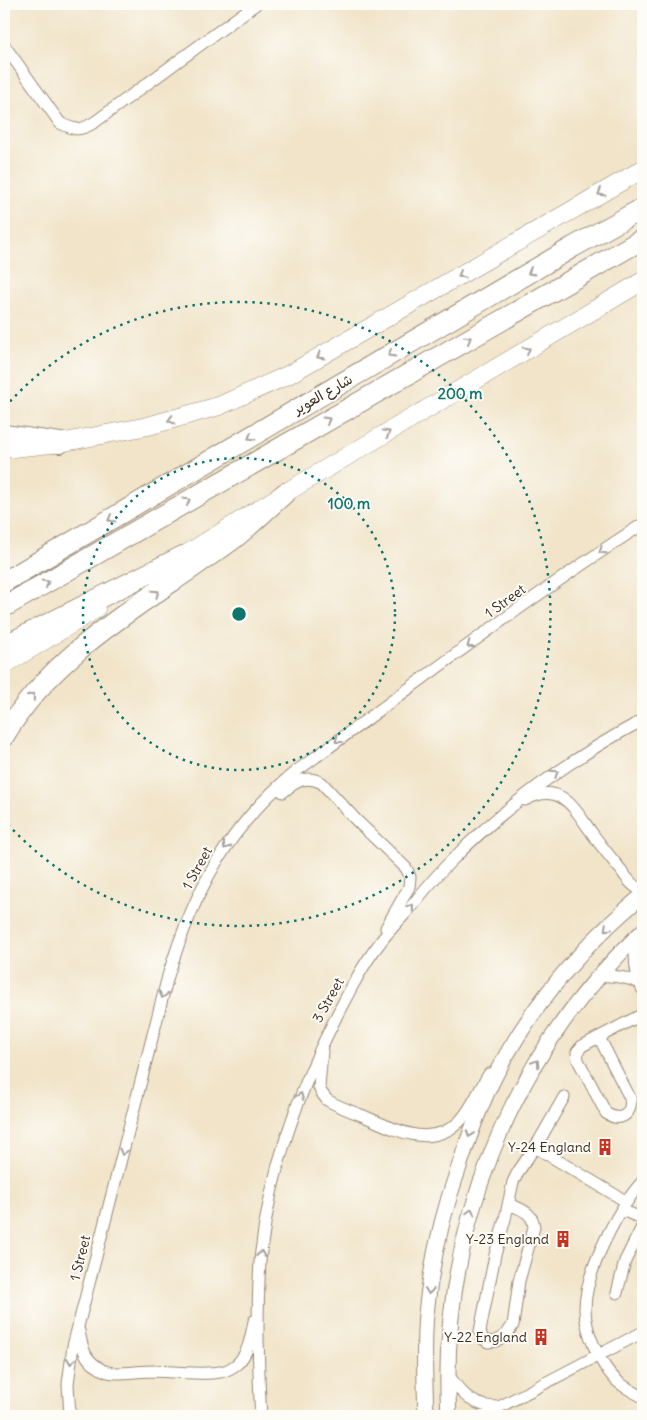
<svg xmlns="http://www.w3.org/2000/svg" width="647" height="1420" viewBox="0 0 647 1420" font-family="Delius,'Playpen Sans Arabic',sans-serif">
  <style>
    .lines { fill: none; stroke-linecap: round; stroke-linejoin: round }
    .street-casing { stroke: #968774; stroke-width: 13 }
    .secondary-casing { stroke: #968774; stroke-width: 17 }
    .primary-casing { stroke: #968774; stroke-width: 19 }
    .highway-casing { stroke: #968774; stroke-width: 22 }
    .street { stroke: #fff; stroke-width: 11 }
    .secondary { stroke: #fff; stroke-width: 15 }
    .primary { stroke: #fff; stroke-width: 18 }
    .highway { stroke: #fff; stroke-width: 20 }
    .oneway { stroke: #a79f9a }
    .ring { fill: none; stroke: #0f766e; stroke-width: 2.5; stroke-dasharray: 2.5 5 }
    .labels { text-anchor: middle; stroke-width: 4; stroke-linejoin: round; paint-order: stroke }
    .street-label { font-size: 14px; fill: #3b2a1e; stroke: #fdfcf7 }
    .poi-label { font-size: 14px; fill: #3b2a1e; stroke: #fdfcf7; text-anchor: end }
    .centre { fill: #0f766e; stroke: #fdfcf7; stroke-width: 2.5 }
    .ring-label { font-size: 15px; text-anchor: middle; font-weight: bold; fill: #0f766e; stroke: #fdfcf7; stroke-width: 4; stroke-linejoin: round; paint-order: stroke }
  </style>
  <rect width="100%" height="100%" fill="#fdfcf7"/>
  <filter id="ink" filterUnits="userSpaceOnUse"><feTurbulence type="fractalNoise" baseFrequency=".02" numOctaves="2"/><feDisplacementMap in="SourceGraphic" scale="10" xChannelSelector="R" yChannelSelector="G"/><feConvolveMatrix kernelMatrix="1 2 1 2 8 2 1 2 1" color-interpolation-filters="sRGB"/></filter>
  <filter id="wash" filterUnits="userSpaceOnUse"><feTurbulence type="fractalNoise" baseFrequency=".0096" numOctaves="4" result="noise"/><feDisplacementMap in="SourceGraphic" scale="20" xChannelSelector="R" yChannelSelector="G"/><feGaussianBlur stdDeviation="1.12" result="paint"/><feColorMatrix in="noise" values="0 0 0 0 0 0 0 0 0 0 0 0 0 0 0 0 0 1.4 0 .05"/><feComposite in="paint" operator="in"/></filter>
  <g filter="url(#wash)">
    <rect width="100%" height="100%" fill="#f1e4c9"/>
  </g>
  <g filter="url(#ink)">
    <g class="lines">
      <!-- street casing -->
      <g class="street-casing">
        <path id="street" d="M 4,45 L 60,123 C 76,131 80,131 95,122 L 256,4
          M 283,792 C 295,782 306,774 322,783 L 356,820 L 406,868 L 408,872 L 410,877 L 409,887 L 386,928
          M 525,800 C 561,781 573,807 592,833 C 601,846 611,858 621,870 C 627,879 633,887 643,891
          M 638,936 C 633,955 634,972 643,990
          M 599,976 C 613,975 626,977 640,983
          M 599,1037 L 630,1098 C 633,1115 619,1123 606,1113 L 578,1060 L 577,1052 L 582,1046 L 643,1014
          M 322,1051 L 319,1087 L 321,1092 L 327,1100 C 339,1107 353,1112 366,1117 C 396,1130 430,1149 459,1122 C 472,1109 479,1089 489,1074
          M 535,1147 L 627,1202
          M 643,1181 C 618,1208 585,1272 585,1309 C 585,1332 600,1365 617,1381 C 625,1388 634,1392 643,1397
          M 509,1204 C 520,1209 533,1212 534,1227 L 519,1281 L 513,1325 L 506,1335 L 496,1341 L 488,1342 L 482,1338 L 480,1331 L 495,1255 L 505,1219 L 513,1182 L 518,1172 L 539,1141 L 564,1097
          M 622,1210 L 643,1219
          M 617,1293 L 625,1261 L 643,1225
          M 79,1331 C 82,1346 84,1359 98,1367 C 103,1371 110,1373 116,1373 C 129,1373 142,1371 155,1371 C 174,1372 202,1375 220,1372 C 226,1371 232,1368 237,1364 C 249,1353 251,1336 254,1321
          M 449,1376 C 463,1396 474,1407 499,1407
          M 70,1416 L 68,1384 L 73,1346 L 168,976 C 194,892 226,829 295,772 C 410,689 523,601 643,524
          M 261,1416 C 259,1391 259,1365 258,1340 C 258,1310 258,1280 261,1251 C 271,1169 299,1090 336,1017 C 349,992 362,966 379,944 C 388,931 400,920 410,908 C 422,893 435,877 449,863 C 507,804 570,759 643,720
          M 482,1416 L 643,1332"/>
      </g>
      <!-- secondary casing -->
      <g class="secondary-casing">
        <path id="secondary" d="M 426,1416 C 425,1382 423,1348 426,1314 C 431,1263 442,1215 459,1167 C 470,1134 481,1102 497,1072 C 533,1004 584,944 643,895
          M 449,1416 C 438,1236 510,1054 643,931"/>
      </g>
      <!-- primary casing -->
      <g class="primary-casing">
        <path id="primary" d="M 4,449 L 60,443 L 148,426 L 219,406 L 288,375 L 643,169
          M 172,563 L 285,493 L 643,281
          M 4,665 L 96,609"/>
      </g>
      <!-- highway casing -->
      <g class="highway-casing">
        <path id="highway" d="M 4,435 L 60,443
          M 4,582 L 573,247 L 643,208
          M 4,607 L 643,239
          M 4,646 L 183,556
          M 4,736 C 49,659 127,613 199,563 C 211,554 225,546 237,536 C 253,523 269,507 285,493"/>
      </g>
      <!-- street -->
      <use href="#street" class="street"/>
      <!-- secondary -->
      <use href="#secondary" class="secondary"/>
      <!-- primary -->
      <use href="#primary" class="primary"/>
      <!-- highway -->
      <use href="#highway" class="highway"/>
    </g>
    <!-- one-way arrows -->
    <defs><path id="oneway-chevron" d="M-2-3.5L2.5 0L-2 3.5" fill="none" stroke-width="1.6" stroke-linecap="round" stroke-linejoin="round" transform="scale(1.25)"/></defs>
    <g class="oneway">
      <use href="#oneway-chevron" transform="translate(601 193) rotate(150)"/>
      <use href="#oneway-chevron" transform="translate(531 272) rotate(150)"/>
      <use href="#oneway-chevron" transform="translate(461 275) rotate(150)"/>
      <use href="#oneway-chevron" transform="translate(468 339) rotate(-30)"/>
      <use href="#oneway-chevron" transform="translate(527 350) rotate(-31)"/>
      <use href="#oneway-chevron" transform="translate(391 354) rotate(150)"/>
      <use href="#oneway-chevron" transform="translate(320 356) rotate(150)"/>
      <use href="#oneway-chevron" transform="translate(171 420) rotate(164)"/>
      <use href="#oneway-chevron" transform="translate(327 420) rotate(-30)"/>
      <use href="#oneway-chevron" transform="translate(387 433) rotate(-30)"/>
      <use href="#oneway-chevron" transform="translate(251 437) rotate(150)"/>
      <use href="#oneway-chevron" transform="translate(187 501) rotate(-30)"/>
      <use href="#oneway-chevron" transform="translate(111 519) rotate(150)"/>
      <use href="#oneway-chevron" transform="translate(602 551) rotate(146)"/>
      <use href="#oneway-chevron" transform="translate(46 583) rotate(-30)"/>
      <use href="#oneway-chevron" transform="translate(156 593) rotate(-35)"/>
      <use href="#oneway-chevron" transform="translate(470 645) rotate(144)"/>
      <use href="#oneway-chevron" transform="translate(32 696) rotate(-51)"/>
      <use href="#oneway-chevron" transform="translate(338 740) rotate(143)"/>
      <use href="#oneway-chevron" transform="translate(555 773) rotate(-34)"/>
      <use href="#oneway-chevron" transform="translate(226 846) rotate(125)"/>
      <use href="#oneway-chevron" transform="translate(411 907) rotate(-50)"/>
      <use href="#oneway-chevron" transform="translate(607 928) rotate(136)"/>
      <use href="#oneway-chevron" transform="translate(163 995) rotate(105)"/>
      <use href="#oneway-chevron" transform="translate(536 1063) rotate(-58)"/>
      <use href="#oneway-chevron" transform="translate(300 1096) rotate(-69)"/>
      <use href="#oneway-chevron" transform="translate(470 1134) rotate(110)"/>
      <use href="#oneway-chevron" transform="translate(123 1152) rotate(105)"/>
      <use href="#oneway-chevron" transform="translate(471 1212) rotate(-75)"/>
      <use href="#oneway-chevron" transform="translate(261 1254) rotate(-84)"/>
      <use href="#oneway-chevron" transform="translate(429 1291) rotate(97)"/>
      <use href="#oneway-chevron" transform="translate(71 1361) rotate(98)"/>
    </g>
  </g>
  <!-- distance rings -->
  <g class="ring">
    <circle cx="239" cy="614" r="156"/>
    <path d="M5 407A312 312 0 1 1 5 821"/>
  </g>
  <!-- icons -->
  <defs>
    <g id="building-bare" transform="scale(1.35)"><path d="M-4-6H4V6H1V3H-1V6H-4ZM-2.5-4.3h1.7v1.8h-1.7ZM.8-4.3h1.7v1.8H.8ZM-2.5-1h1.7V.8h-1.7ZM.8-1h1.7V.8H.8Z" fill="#c8321e" stroke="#fdfcf7" stroke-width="2.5" paint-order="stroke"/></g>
  </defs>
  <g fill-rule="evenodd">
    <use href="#building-bare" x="605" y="1147"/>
    <use href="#building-bare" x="563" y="1239"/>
    <use href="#building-bare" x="541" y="1337"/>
  </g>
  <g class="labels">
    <!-- street labels -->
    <g class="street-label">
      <text transform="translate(323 394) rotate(-30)" y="5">شارع العوير</text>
      <text transform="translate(505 601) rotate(-36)" y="5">1 Street</text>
      <text transform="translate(197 868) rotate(-61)" y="5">1 Street</text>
      <text transform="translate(328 1000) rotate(-61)" y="5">3 Street</text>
      <text transform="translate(80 1258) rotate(-76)" y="5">1 Street</text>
    </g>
    <!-- poi labels -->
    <g class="poi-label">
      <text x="591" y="1152">Y-24 England</text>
      <text x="549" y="1244">Y-23 England</text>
      <text x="527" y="1342">Y-22 England</text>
    </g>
  </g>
  <circle cx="239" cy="614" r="8" class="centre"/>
  <g class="ring-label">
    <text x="460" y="399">200 m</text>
    <text x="349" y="509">100 m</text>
  </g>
  <!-- margin -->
  <rect width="647" height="1420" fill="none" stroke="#fdfcf7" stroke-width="20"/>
</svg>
